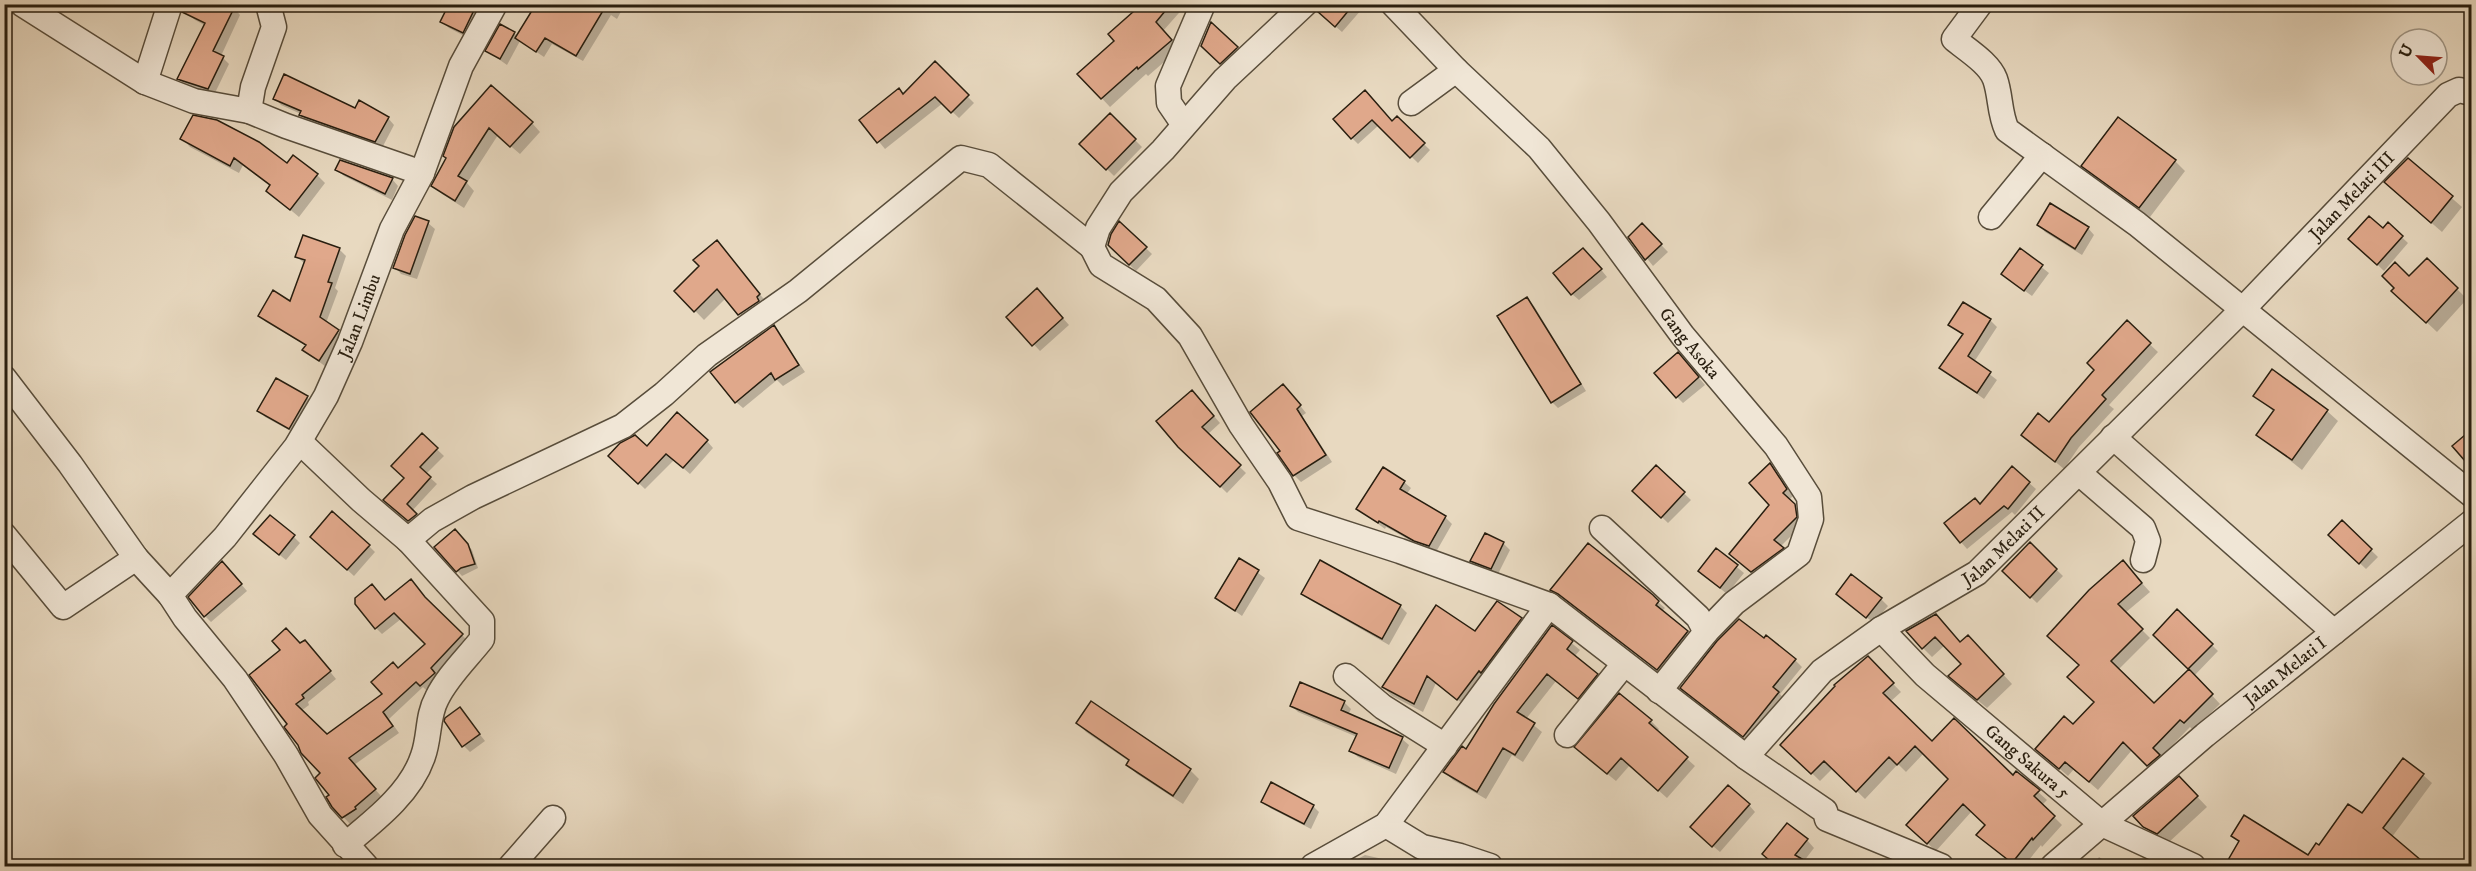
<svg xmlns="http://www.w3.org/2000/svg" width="2476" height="871" viewBox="0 0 2476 871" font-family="'IM FELL DW Pica',serif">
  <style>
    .shadow { fill: #0003 }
    .building { fill: #e0a88b; stroke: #281e0f; stroke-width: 1.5 }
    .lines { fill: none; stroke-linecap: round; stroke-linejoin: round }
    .minor-casing { stroke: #584d3b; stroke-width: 27 }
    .minor { stroke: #f0e6d6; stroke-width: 24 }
    .labels { text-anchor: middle; stroke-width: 4.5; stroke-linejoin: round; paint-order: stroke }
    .street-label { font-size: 18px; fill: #281e0f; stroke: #f0e6d6 }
  </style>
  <rect width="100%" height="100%" fill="#e8d9c0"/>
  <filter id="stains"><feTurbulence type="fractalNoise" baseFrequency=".00333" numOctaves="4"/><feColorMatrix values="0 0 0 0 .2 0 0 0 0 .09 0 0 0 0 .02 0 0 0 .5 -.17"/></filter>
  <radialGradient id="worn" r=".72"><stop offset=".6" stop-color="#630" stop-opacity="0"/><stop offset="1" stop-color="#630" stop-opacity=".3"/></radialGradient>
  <!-- shadow -->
  <path class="shadow" d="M 570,4 L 625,4 L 617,19 L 611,15 L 583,61 L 552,44 L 544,57 L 520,41 L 507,65 L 487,51 L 514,33 L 517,36 Z
    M 1145,4 L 1186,5 L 1163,31 L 1179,49 L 1148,76 L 1146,74 L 1110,107 L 1079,74 L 1116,41 Z
    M 1324,4 L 1357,4 L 1362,9 L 1342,32 L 1326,18 Z
    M 475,7 L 482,13 L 470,39 L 449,28 L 442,22 Z
    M 234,8 L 240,15 L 221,56 L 229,64 L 214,95 L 186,86 L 179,79 L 206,26 L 195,20 L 188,14 Z
    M 1211,25 L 1243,55 L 1228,70 L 1202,46 Z
    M 935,64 L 974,103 L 959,118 L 943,103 L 885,149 L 861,120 L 904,96 Z
    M 1364,92 L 1393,122 L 1397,118 L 1430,150 L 1418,163 L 1379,125 L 1358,144 L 1352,138 Z
    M 275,98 L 356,110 L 388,118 L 394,125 L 382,148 L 307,122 L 301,114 L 281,105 Z
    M 1110,115 L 1142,147 L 1114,176 L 1082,144 Z
    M 532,123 L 540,132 L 520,154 L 498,135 L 467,183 L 474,191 L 464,208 L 442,194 L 433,186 L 448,158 L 458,124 Z
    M 182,138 L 287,165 L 317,175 L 325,183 L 299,217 L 268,191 L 271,187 L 243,165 L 239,173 L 190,147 Z
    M 2408,160 L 2462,207 L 2442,232 L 2396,192 Z
    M 2175,161 L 2185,171 L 2150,217 L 2093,176 L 2083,166 Z
    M 337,170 L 392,179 L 398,186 L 392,200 L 344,176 Z
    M 428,223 L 435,229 L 417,279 L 401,274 L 395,267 Z
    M 1120,223 L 1152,254 L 1136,271 L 1109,245 Z
    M 2388,224 L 2408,243 L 2384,271 L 2357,245 L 2383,231 Z
    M 1642,225 L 1668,252 L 1653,266 L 1630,237 Z
    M 2039,225 L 2088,228 L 2094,235 L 2082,255 L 2045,232 Z
    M 717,242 L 768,304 L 749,324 L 726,298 L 704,320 L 676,291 L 701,266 Z
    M 339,249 L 346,256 L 335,288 L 338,291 L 326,323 L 345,338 L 326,367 L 304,350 L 307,346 L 266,322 L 259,315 L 291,303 L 305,264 L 297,257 Z
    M 2020,250 L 2049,273 L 2032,296 L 2010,280 Z
    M 1590,256 L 1607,277 L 1579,300 L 1572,294 Z
    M 2409,278 L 2457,289 L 2467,299 L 2437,332 L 2404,301 Z
    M 1044,297 L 1069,325 L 1040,351 L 1008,317 Z
    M 1527,299 L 1534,306 L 1586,391 L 1558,408 L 1552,402 Z
    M 1990,320 L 1997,327 L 1974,362 L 1997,380 L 1984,399 L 1941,368 L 1963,336 L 1950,325 Z
    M 2127,323 L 2158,352 L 2109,405 L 2114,409 L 2079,447 L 2064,469 L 2023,435 L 2049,424 L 2096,370 Z
    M 774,327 L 805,372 L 783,386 L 777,380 L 743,408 L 736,402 Z
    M 1685,361 L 1705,385 L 1683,403 L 1677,397 Z
    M 1290,393 L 1306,413 L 1302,416 L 1332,462 L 1301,482 L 1294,475 L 1282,451 Z
    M 2255,395 L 2327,411 L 2338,421 L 2302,470 L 2258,435 L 2274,412 Z
    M 307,397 L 313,404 L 296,434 L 265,417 L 259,410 Z
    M 1199,399 L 1220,423 L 1207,435 L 1246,473 L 1227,493 L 1179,446 Z
    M 422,435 L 444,456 L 426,474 L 437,484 L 412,511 L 422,521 L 416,527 L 392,507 L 406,479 Z
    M 707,441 L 713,448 L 690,474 L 674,460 L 645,489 L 610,456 L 647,448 Z
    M 1770,465 L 1793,496 L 1789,500 L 1802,513 L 1803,524 L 1780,547 L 1789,555 L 1759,578 L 1737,561 L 1771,505 Z
    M 1656,467 L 1691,500 L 1668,523 L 1634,490 Z
    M 2012,468 L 2036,489 L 2015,515 L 2012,512 L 1967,549 L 1961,542 L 1981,505 Z
    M 1404,482 L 1411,488 L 1406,495 L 1445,517 L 1452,524 L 1436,552 L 1422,547 L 1386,527 L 1385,529 L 1358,509 Z
    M 2342,522 L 2378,557 L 2366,569 L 2330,535 Z
    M 459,535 L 472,550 L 478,568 L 462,576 L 436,547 Z
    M 294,537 L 300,543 L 286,560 L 262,541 Z
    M 318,543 L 369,546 L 375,552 L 354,576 Z
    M 1503,543 L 1510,550 L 1498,574 L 1479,568 L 1472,561 Z
    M 2030,544 L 2063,576 L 2037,603 L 2004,571 Z
    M 1716,550 L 1744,573 L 1727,594 L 1706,577 Z
    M 1240,560 L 1265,578 L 1242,616 L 1217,598 Z
    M 228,569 L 247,591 L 211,622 L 205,616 Z
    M 2131,571 L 2150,592 L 2125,613 L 2150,638 L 2118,670 L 2154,705 L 2191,670 L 2155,635 L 2177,611 L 2218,651 L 2194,676 L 2220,704 L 2193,730 L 2190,727 L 2161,757 L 2167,764 L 2157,773 L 2132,750 L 2098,790 L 2074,769 L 2068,776 L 2046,757 L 2095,702 L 2080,665 Z
    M 2472,575 L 2472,586 L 2466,581 Z
    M 1552,590 L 1658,602 L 1665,608 L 1661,612 L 1693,639 L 1664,676 Z
    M 1303,593 L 1400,606 L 1407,613 L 1389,645 L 1310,600 Z
    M 1881,599 L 1888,606 L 1874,623 L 1844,600 Z
    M 385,602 L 431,605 L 469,642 L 436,676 L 440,680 L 427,691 L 423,687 L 389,719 L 399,733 L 354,765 L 381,796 L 350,824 L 333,806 L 331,795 L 322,774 L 289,724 L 300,645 L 311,648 L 336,679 L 308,702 L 309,705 L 301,711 L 327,735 L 385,694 L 398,670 L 427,644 L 401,619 L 382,634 L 376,628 Z
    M 1935,616 L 1961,643 L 1977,646 L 2012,684 L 1987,708 L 1959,685 L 1963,664 L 1945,645 L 1932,657 L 1923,648 Z
    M 1521,619 L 1529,628 L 1467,707 L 1436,683 L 1423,712 L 1392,696 L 1383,687 L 1475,633 Z
    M 1552,627 L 1580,650 L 1574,657 L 1605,683 L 1586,706 L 1556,681 L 1526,719 L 1542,732 L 1523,762 L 1512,755 L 1486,799 L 1453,780 L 1445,772 L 1466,751 Z
    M 1868,658 L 1901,692 L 1890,702 L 1932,743 L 2013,777 L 2017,773 L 2047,800 L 2042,805 L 2062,825 L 2042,847 L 2041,845 L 2024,866 L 2015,866 L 1978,835 L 1986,825 L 1972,811 L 1936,851 L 1916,833 L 1950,779 L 1924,753 L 1906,772 L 1898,764 L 1865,799 L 1833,768 L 1820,781 L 1791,753 Z
    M 1795,660 L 1802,667 L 1780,694 L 1785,700 L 1750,742 L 1688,694 Z
    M 1619,695 L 1651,721 L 1659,729 L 1657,732 L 1695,766 L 1667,798 L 1630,765 L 1616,781 L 1584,755 Z
    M 1344,702 L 1351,709 L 1348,715 L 1402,739 L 1409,745 L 1396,774 L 1358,757 L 1351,751 L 1357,737 L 1298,712 L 1292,706 Z
    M 460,709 L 485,741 L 470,752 L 464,746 Z
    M 1078,723 L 1190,770 L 1199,779 L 1183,804 L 1137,774 L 1128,765 L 1130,762 L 1086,732 Z
    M 2423,775 L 2432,783 L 2392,837 L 2347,866 L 2240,842 L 2233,836 L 2308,857 L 2362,815 Z
    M 2189,788 L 2207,807 L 2168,843 L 2155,837 L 2135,816 Z
    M 1263,801 L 1313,806 L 1319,812 L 1311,829 L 1270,808 Z
    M 1749,805 L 1755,812 L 1720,852 L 1699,834 Z
    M 1807,840 L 1814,848 L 1804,861 L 1778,866 Z
    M 1365,855 L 1387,860 L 1394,866 L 1351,866 L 1352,862 Z
    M 2099,857 L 2113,866 L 2092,866 Z"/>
  <!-- building -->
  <path class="building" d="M 184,4 L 236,4 L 213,51 L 224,56 L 208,89 L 177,79 L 205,23 L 182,12 Z
    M 449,4 L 477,4 L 463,33 L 440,22 Z
    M 536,4 L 607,4 L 576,56 L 545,38 L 536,52 L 515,38 Z
    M 1142,4 L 1171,4 L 1156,22 L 1172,40 L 1138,69 L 1137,67 L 1101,99 L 1077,74 L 1114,41 L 1108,34 Z
    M 1319,4 L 1354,4 L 1335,27 L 1317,11 Z
    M 1211,22 L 1238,47 L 1220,64 L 1201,46 Z
    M 500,24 L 515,32 L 500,59 L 485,51 Z
    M 935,61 L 969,95 L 951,113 L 935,97 L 877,143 L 859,120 L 899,88 L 903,94 Z
    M 284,74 L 355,108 L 359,100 L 389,117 L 375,142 L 299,115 L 301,111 L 273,99 Z
    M 491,85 L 533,122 L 510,147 L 489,128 L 458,176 L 467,181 L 455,201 L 431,186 L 446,158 L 443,156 L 454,127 Z
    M 1365,90 L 1392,121 L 1397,116 L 1425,143 L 1410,158 L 1372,120 L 1351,139 L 1333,119 Z
    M 1110,113 L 1136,139 L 1106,170 L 1079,144 Z
    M 193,115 L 217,120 L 259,142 L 287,163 L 293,155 L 318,174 L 290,210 L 266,191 L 270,185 L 234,158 L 230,166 L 180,139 Z
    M 2118,117 L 2176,160 L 2139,208 L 2081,166 Z
    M 2408,158 L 2453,196 L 2431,223 L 2384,182 Z
    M 340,160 L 393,178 L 385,194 L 335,170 Z
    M 2050,203 L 2089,227 L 2075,249 L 2037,225 Z
    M 415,216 L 429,221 L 410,274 L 393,268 L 405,235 Z
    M 2369,216 L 2383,228 L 2388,222 L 2403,236 L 2377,265 L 2348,239 Z
    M 1119,221 L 1147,247 L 1129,265 L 1108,245 L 1111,234 Z
    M 1642,223 L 1662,244 L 1645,260 L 1628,237 Z
    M 303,235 L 340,248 L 328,282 L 332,283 L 320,317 L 339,330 L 319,361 L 302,350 L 306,345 L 258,316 L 273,290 L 290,301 L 305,260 L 295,257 Z
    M 717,240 L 760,294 L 757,297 L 759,301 L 738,315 L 717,289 L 694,312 L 674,291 L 699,266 L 693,260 Z
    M 1583,248 L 1602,269 L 1571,295 L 1553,273 Z
    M 2020,248 L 2043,265 L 2024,291 L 2001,274 Z
    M 2427,258 L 2458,288 L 2426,323 L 2391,291 L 2394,288 L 2382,276 L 2395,262 L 2409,276 Z
    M 1037,288 L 1063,318 L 1032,346 L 1006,317 Z
    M 1527,297 L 1581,384 L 1551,403 L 1497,316 Z
    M 1963,302 L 1991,319 L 1968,356 L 1991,372 L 1977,393 L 1939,368 L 1963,334 L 1948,325 Z
    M 2127,320 L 2151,343 L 2102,395 L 2106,399 L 2071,438 L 2055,462 L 2021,435 L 2038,413 L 2049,422 L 2094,370 L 2087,363 Z
    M 774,325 L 799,365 L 775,380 L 771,373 L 735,403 L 710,372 Z
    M 1678,352 L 1699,377 L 1676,398 L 1654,373 Z
    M 2272,369 L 2328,410 L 2292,460 L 2256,435 L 2274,410 L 2253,396 Z
    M 276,378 L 308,396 L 289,429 L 257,411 Z
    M 1283,384 L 1301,405 L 1297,409 L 1326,455 L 1293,476 L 1277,453 L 1280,451 L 1250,412 Z
    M 1192,390 L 1214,416 L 1202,427 L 1241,465 L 1220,487 L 1178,447 L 1156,421 Z
    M 677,412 L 708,440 L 683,468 L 666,454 L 638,484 L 608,456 L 620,443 L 635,435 L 647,446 Z
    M 2472,429 L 2472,469 L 2452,446 Z
    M 422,433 L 438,448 L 420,467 L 431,477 L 407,504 L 417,514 L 408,521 L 383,500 L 404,478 L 391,466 Z
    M 1770,463 L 1787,489 L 1783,493 L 1795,504 L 1797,517 L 1774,540 L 1784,548 L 1751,572 L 1729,554 L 1769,505 L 1749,483 Z
    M 1656,465 L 1685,492 L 1661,518 L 1632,491 Z
    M 2012,466 L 2030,482 L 2008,509 L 2004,506 L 1960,543 L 1944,523 L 1975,498 L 1980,504 Z
    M 1383,467 L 1405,481 L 1400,489 L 1446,516 L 1429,546 L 1414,541 L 1379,521 L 1378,523 L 1356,509 Z
    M 332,511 L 370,545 L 347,570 L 310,537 Z
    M 270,515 L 295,535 L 279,555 L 253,534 Z
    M 2342,520 L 2372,549 L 2359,564 L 2328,535 Z
    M 455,529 L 468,544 L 475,564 L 461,568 L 456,572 L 434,547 Z
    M 1485,533 L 1504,542 L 1491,569 L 1470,561 Z
    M 2030,542 L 2057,569 L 2030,598 L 2002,571 Z
    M 1588,543 L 1653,595 L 1659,601 L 1656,605 L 1688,631 L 1657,670 L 1558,594 L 1550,590 Z
    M 1716,548 L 1738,565 L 1720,588 L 1698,571 Z
    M 1239,558 L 1259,570 L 1235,611 L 1215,598 Z
    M 1320,560 L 1401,605 L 1382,639 L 1301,594 Z
    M 2123,560 L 2142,583 L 2118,604 L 2143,629 L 2111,661 L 2154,703 L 2189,669 L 2213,694 L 2184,723 L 2180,720 L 2153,748 L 2160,755 L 2147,766 L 2123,742 L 2089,782 L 2065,762 L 2059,769 L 2035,749 L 2064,716 L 2073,724 L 2094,702 L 2067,677 L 2079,665 L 2047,636 L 2089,590 Z
    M 222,561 L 242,584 L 204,617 L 188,597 Z
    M 1851,574 L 1882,598 L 1866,618 L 1836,594 Z
    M 411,579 L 425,597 L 463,634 L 431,668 L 435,673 L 420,686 L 416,682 L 383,712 L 393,726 L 349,758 L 376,789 L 355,807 L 356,809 L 342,818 L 332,807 L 326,797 L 329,795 L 315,778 L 320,773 L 301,753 L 298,745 L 284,727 L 287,724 L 249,675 L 280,650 L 272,641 L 286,628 L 300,643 L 305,640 L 331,671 L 302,695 L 304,698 L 296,704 L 327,734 L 382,694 L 371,682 L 393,662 L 398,668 L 425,644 L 394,613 L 375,629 L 355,604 L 355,598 L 372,584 L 385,600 Z
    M 1497,601 L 1522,618 L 1481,673 L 1479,671 L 1457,700 L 1427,676 L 1414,704 L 1382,687 L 1436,605 L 1475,631 Z
    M 2177,609 L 2213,644 L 2188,669 L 2153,635 Z
    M 1936,614 L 1960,642 L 1968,635 L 2004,674 L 1977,700 L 1948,676 L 1961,664 L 1935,637 L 1922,649 L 1906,631 Z
    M 1739,619 L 1764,638 L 1766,635 L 1796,659 L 1773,687 L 1779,692 L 1743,737 L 1680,688 L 1717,641 Z
    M 1552,625 L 1573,641 L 1567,649 L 1598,674 L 1578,699 L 1547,674 L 1517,712 L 1535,723 L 1515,755 L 1503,748 L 1477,792 L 1443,772 L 1462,746 L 1466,749 L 1494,704 Z
    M 1868,656 L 1894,683 L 1883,693 L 1932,741 L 1954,718 L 2013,775 L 2016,771 L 2040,790 L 2034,796 L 2055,816 L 2033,840 L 2032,838 L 2012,863 L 1976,835 L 1985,825 L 1963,804 L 1927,844 L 1906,825 L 1948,779 L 1915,746 L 1897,765 L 1889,757 L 1856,792 L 1824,761 L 1811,774 L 1780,745 L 1835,686 L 1834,685 Z
    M 1300,682 L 1345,701 L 1341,710 L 1403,737 L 1389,768 L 1349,751 L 1357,734 L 1290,706 Z
    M 1619,693 L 1652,720 L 1649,723 L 1688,757 L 1658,791 L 1621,758 L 1607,774 L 1574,747 Z
    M 1091,701 L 1191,769 L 1173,796 L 1126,765 L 1129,760 L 1076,723 Z
    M 460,707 L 480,734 L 462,747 L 444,721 L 445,718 Z
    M 2403,758 L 2424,774 L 2383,828 L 2429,867 L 2224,867 L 2239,841 L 2231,836 L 2244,815 L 2308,855 L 2316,843 L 2319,845 L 2348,804 L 2362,813 Z
    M 2179,776 L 2198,796 L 2157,834 L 2143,827 L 2133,816 Z
    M 1271,782 L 1314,805 L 1304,824 L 1261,802 Z
    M 1728,785 L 1750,804 L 1712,847 L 1690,827 Z
    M 1787,823 L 1808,839 L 1795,855 L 1816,867 L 1777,867 L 1762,854 Z"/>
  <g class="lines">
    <!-- minor casing -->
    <g class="minor-casing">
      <g id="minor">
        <path d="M 22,4 L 145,82 L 194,101 L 249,111"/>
        <path d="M 268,4 L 274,27 L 253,87 L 249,111 L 286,126 L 422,173"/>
        <path d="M 1305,4 L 1225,79 L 1163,150 L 1121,192 L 1098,228 L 1092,247 L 1101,265 L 1156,299 L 1190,336 L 1241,425 L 1280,482 L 1298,518 L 1400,551 L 1549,605 L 1746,757 L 1825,811 L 1827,819 L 1941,866"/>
        <path id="s1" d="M 1393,4 L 1456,70 L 1539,148 L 1599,222 L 1683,336 L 1776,446 L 1809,497 L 1811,519 L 1799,554 L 1734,603 L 1706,632 L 1659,691"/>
        <path d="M 1980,4 L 1954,39 C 1967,50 1989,63 1995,79 C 2001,96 1999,113 2007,130 L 2137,224 L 2472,495"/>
        <path d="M 145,82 L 170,4"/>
        <path d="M 1411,103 L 1456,70"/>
        <path d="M 1184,125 L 1169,103 L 1168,86 L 1203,4"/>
        <path d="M 1991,217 L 2042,155"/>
        <path d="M 4,378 L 70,464 L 136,558 L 170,595 L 185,618 L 235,679 L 286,755 L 320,815 L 366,866"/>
        <path d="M 2113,437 L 2334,632"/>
        <path d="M 300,442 L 361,500 L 408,540 L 482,621 L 482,639 C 467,658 447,677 437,698 C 427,716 430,737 423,756 C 411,793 374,821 345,845"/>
        <path d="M 2079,473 L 2143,528 L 2148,541 L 2143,560"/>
        <path d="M 1602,528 L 1698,617 L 1706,632"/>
        <path d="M 4,535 L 63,607 L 136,558"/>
        <path d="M 408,540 L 432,520 L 473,497 L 623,426 L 664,394 L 707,355 L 798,291 L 961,158 L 989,165 L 1092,247"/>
        <path id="s2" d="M 170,595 L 225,537 L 296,447 L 326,396 L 350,342 L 392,229 L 422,173 L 461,66 L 495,4"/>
        <path id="s3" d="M 1881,629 L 1925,675 L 2102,824 L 2193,866"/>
        <path d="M 1346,676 L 1383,707 L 1445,746"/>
        <path d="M 1567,735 L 1624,664"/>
        <path id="s4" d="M 1746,757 L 1822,671 L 1881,629 L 1977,573 L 2243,309 L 2448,95 L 2459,90 L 2472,93"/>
        <path d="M 1386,825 L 1422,847 L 1460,856 L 1490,866"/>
        <path d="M 511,866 L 553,818"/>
        <path d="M 1313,866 L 1386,825 L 1549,605"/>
        <path id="s5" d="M 2053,866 L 2205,735 L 2472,522"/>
      </g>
    </g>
    <!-- minor -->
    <use href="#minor" class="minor"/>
  </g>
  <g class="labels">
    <!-- street labels -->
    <g class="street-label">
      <text dy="6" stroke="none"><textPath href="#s4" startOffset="830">Jalan Melati III</textPath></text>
      <text dy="6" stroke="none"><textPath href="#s2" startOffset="340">Jalan Limbu</textPath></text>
      <text dy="6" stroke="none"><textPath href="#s1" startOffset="452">Gang Asoka</textPath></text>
      <text dy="6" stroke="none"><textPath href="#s4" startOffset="336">Jalan Melati II</textPath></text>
      <text dy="6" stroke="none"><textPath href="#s5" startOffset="303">Jalan Melati I</textPath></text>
      <text dy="6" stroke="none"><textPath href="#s3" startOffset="198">Gang Sakura 5</textPath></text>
    </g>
  </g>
  <!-- margin -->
  <rect width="2476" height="871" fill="none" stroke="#e8d9c0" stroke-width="24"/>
  <rect x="6" y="6" width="2464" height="859" fill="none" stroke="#281e0f" stroke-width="3"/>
  <rect x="12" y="12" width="2452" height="847" fill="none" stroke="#281e0f" stroke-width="1.5"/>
  <!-- north arrow -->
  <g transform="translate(2419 57) rotate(295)"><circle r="28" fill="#f0e6d6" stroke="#a09686" stroke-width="1.5"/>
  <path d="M0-4.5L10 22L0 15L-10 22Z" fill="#8f2418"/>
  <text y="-9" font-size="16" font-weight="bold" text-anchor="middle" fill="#281e0f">U</text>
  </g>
  <rect width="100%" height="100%" filter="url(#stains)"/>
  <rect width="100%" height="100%" fill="url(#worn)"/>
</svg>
